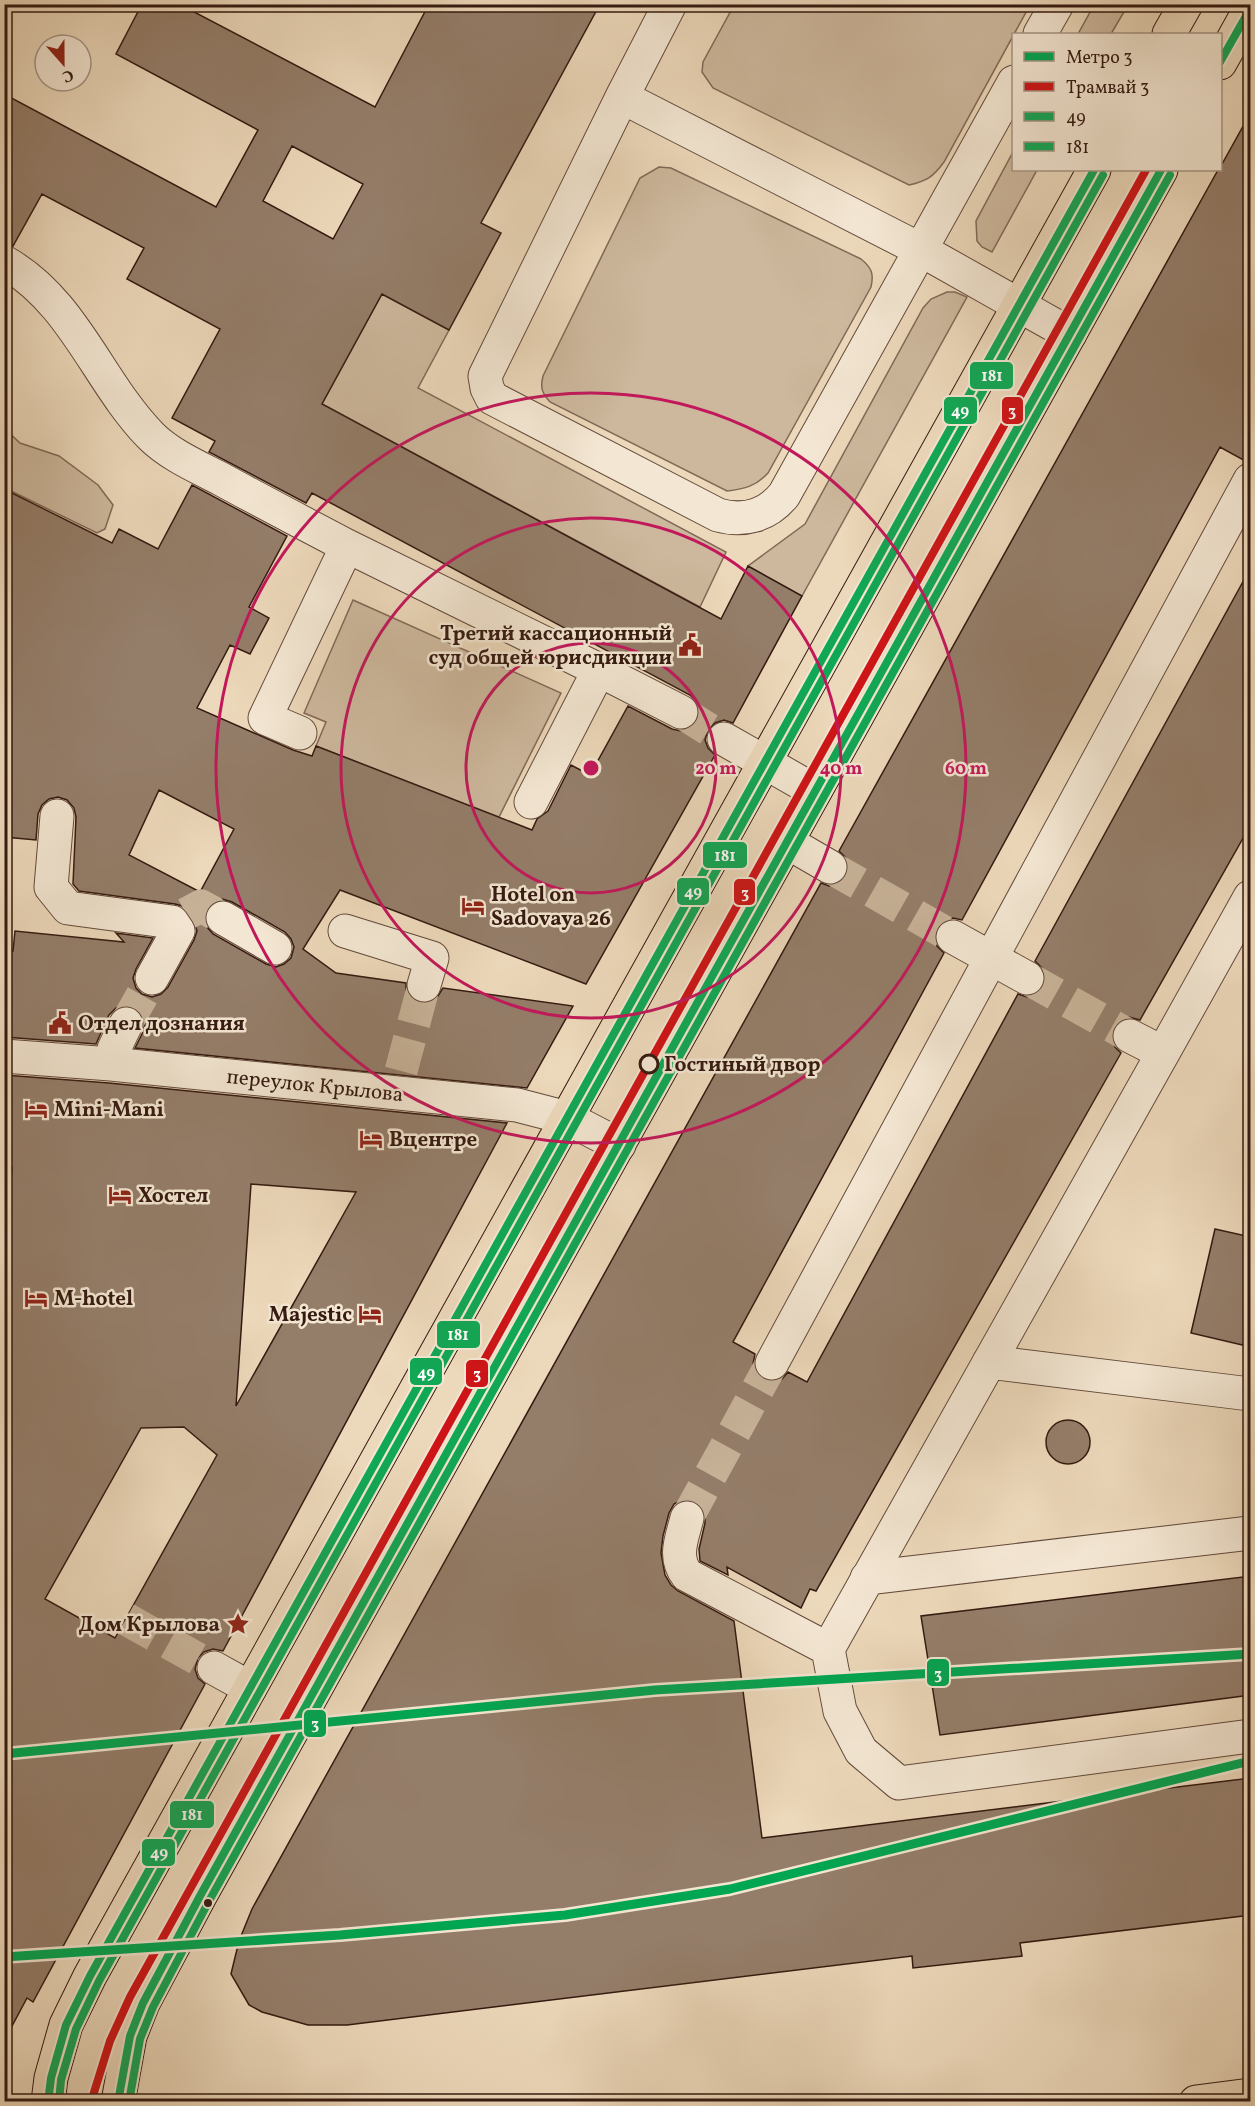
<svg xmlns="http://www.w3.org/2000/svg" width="1255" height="2106" viewBox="0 0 1255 2106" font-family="Vollkorn,serif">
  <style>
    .green { fill: #cdb89d; stroke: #816957; stroke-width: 1.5 }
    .building { fill: #947d69; stroke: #351a11; stroke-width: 1.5; fill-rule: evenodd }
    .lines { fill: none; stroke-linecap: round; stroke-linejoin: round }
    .minor-tunnel { stroke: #c7b298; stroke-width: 33; stroke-dasharray: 33 16; stroke-linecap: butt }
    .minor-casing { stroke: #634a3b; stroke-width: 35 }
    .major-casing { stroke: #351a11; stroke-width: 35 }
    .minor { stroke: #f3e6d2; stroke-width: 33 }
    .major { stroke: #ecd8ba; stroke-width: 33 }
    .bus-1-casing { stroke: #f3e6d2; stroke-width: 12 }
    .bus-2-casing { stroke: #f3e6d2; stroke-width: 12 }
    .bus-1 { stroke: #10a855; stroke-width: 8 }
    .bus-2 { stroke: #10a855; stroke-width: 8 }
    .tram-1-casing { stroke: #f3e6d2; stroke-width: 12 }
    .tram-1 { stroke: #ce1417; stroke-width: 8 }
    .metro-1-casing { stroke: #f3e6d2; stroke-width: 14 }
    .metro-1 { stroke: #00a651; stroke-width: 9 }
    .ring { fill: none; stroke: #c2185b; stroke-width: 3 }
    .stop-dot { fill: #f3e6d2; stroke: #351a11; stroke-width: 3 }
    .bus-dot { fill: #351a11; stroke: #f3e6d2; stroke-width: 2 }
    .labels { text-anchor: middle; stroke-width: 5; stroke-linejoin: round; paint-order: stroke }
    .poi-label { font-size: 21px; font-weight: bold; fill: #351a11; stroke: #f3e6d2; text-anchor: start }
    .stop-label { font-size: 21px; font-weight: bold; fill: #351a11; stroke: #f3e6d2; text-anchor: start }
    .street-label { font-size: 21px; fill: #351a11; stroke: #f3e6d2 }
    .centre { fill: #c2185b; stroke: #f3e6d2; stroke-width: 3 }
    .ring-label { font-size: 18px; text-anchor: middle; font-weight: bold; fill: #c2185b; stroke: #f3e6d2; stroke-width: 5; stroke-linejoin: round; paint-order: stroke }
    .line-badge { stroke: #f3e6d2; stroke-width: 2 }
    .badge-label { font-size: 16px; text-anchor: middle; font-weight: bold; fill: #fff }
  </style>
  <rect width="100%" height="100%" fill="#ecd8ba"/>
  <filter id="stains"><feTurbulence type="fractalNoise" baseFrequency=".00333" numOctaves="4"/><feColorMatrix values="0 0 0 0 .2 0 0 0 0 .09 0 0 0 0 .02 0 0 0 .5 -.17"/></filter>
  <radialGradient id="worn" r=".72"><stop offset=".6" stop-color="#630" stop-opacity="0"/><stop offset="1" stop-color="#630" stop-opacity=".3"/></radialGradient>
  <!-- green -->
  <path class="green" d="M 734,5 L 734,4 L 1030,5 L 944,162 C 933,177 927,181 909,185 L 713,88 L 702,72 L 703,62 Z
    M 1094,5 L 1128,5 L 1111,34 L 1078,34 Z
    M 1013,152 L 1014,170 L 1037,170 L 992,252 L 982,247 L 977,241 L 976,221 Z
    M 659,167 L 671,168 L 861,259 C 872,268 874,274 871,287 L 768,473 C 756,486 745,489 727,491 L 550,402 C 542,393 540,388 543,376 L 640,178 Z
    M 947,292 L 955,292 L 967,297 L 802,596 L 748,566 L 805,524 L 923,308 L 931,299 Z
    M 382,294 L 449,330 L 418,388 L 726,552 L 700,607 L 322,404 Z
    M 6,430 L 20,443 L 59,456 L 98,485 L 113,505 L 105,529 L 97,533 L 5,488 L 4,431 Z
    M 353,600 L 561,693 L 499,817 L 316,746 L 326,722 L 304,713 Z"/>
  <!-- building -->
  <path class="building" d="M 142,4 L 179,4 L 375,107 L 429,4 L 600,4 L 481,223 L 501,233 L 449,330 L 382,294 L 322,404 L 721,619 L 748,566 L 802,596 L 733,723 L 724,720 L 715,723 L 708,730 L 705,740 L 708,748 L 715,755 L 586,984 L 340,890 L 303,949 L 336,973 L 406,983 L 406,990 L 410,997 L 419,1003 L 429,1003 L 436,999 L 443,988 L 573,1006 L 527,1088 L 135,1048 L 143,1032 L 145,1022 L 142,1014 L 135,1007 L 125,1005 L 116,1008 L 109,1015 L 96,1044 L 4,1037 L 4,950 L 13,951 L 15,931 L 124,942 L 116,933 L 153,938 L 136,969 L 133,978 L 136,988 L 142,994 L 152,997 L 161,994 L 168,987 L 194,940 L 197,931 L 194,921 L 188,912 L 182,906 L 175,904 L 79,891 L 73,884 L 76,817 L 74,808 L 67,800 L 58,797 L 49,799 L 42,805 L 38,814 L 36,840 L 4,837 L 4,489 L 112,543 L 119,529 L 158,549 L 192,485 L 287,536 L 249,607 L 269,618 L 250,654 L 230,645 L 197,708 L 293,750 L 312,756 L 316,746 L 532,830 L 537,819 L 548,811 L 571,765 L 590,775 L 628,706 L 672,729 L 681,731 L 692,727 L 698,720 L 700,712 L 697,702 L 690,695 L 312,493 L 306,503 L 209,452 L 215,441 L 172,418 L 220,329 L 127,279 L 144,248 L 42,194 L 13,246 L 4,243 L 4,94 L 216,207 L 258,130 L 116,54 ZM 292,146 L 363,184 L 333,239 L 263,201 ZM 159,790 L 234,829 L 200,892 L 129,855 ZM 222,899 L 232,902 L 285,932 L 291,939 L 294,947 L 291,958 L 284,964 L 276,967 L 266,964 L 213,934 L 207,927 L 204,919 L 207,909 L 213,902 Z
    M 1251,112 L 1251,461 L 1247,462 L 1220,447 L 962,920 L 953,918 L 944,921 L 936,928 L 934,938 L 937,946 L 944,953 L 733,1342 L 755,1354 L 753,1364 L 756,1373 L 763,1379 L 773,1382 L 782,1379 L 788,1372 L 807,1382 L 1018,994 L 1027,997 L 1036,994 L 1044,987 L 1046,977 L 1043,969 L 1035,961 L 1251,567 L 1251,824 L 1140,1020 L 1129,1017 L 1119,1021 L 1114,1027 L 1111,1037 L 1115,1047 L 1121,1053 L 816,1591 L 810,1589 L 801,1608 L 727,1567 L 728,1575 L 700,1561 L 699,1549 L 705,1523 L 705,1514 L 701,1505 L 691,1500 L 682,1500 L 674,1504 L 669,1513 L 663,1536 L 661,1553 L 665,1575 L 671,1585 L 678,1591 L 734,1621 L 762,1838 L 1251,1778 L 1251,1915 L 1020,1943 L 1022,1956 L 913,1968 L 912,1956 L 347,2025 L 308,2025 L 262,2012 L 249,2005 L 231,1974 L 239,1941 L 252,1909 L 821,883 L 829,886 L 839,883 L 846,876 L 849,868 L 846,858 L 839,851 L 1218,170 L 1221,170 L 1221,166 Z
    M 4,1075 L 109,1083 L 507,1123 L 223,1651 L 213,1649 L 204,1652 L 198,1658 L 195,1669 L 198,1678 L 205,1684 L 33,2002 L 27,1998 L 4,2041 L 4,1272 L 12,1167 L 4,1167 ZM 251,1184 L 356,1192 L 236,1406 ZM 184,1427 L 217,1455 L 115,1638 L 45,1599 L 141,1428 Z
    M 1215,1229 L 1251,1237 L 1251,1347 L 1191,1333 Z
    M1046 1442a22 22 0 1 1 44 0a22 22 0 1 1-44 0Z
    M 1251,1576 L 1251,1695 L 940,1735 L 921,1616 Z"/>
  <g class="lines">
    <!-- minor-tunnel -->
    <path class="minor-tunnel" d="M 681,712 L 724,739
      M 830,867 L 953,937
      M 186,914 L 201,906 L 223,918
      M 1027,978 L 1130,1036
      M 126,1024 L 152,978
      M 401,1071 L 424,985
      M 687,1518 L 772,1363
      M 126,1619 L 214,1668"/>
    <!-- minor casing -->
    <g class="minor-casing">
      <path id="minor" d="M 670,4 L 622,97 L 485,376 L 487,388 L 492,398 L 718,515 C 743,522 767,516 784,495 L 1014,82
        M 1040,34 L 1057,4
        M 622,97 L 921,250 L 1070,334
        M 4,262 C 74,301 98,382 151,436 C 170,455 198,467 221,479 C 263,502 305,524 347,546
        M 300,733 L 265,718 L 347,546 L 599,670 L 681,712
        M 724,739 L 815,791
        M 531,802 L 599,670
        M 57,816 L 51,887 L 68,908 L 172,922 L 178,931 L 152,978
        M 787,842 L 830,867
        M 223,918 L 275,948
        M 345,931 L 432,958 L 424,985
        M 953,937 L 1027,978
        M 1130,1036 L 1163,1053 L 828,1649 L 840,1711 L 861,1751 L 899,1783 L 1250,1736
        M 1163,1053 L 1250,897
        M 4,1056 L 111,1064 L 517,1105 L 567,1118 L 619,1145
        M 111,1064 L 114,1049 L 126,1024
        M 989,1362 L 1250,1394
        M 772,1363 L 1250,480
        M 687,1518 C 682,1538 673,1557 687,1575 L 828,1649
        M 867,1578 L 1250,1533
        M 214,1668 L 250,1688"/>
    </g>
    <!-- major casing -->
    <g class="major-casing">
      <path id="major" d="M 1169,34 L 1186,4
        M 1220,63 L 1250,9
        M 48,2102 L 51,2078 L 66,2025 L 90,1976 L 1094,170
        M 118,2102 L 130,2036 L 143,2003 L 200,1896 L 1161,170
        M 1196,2102 L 1250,2095"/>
    </g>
    <!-- minor -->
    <use href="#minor" class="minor"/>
    <!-- major -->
    <use href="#major" class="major"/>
    <!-- bus-1 casing -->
    <g class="bus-1-casing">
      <path id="bus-1" d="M 1220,62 L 1250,9
        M 48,2102 L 51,2078 L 66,2025 L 90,1976 L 1094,170
        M 118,2102 L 130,2036 L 143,2003 L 200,1896 L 1161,170"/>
    </g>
    <!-- bus-2 casing -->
    <g class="bus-2-casing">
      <path id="bus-2" d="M 59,2102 L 61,2080 L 76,2029 L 99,1981 L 1103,175
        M 129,2102 L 140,2039 L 153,2007 L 209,1901 L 1170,175"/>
    </g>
    <!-- bus-1 -->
    <use href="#bus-1" class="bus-1"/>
    <!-- bus-2 -->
    <use href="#bus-2" class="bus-2"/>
    <!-- tram-1 casing -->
    <g class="tram-1-casing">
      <path id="tram-1" d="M 91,2102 L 110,2041 L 130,1997 L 1146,170"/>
    </g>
    <!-- tram-1 -->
    <use href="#tram-1" class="tram-1"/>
    <!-- metro-1 casing -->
    <g class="metro-1-casing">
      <path id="metro-1" d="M 4,1754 L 655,1690 L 1250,1654
        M 4,1957 L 340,1935 L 565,1915 L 730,1889 L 1250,1761"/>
    </g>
    <!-- metro-1 -->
    <use href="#metro-1" class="metro-1"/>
  </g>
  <!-- distance rings -->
  <g class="ring">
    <circle cx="591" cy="768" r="125"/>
    <circle cx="591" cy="768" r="250"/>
    <circle cx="591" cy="768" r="375"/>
  </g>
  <!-- icons -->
  <defs>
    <g id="civic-bare" transform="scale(1.8)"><path d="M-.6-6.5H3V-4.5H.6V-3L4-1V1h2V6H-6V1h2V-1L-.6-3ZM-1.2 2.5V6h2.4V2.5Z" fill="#8f2418" stroke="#f3e6d2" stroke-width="2.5" paint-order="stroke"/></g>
    <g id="hotel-bare" transform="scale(1.8)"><path d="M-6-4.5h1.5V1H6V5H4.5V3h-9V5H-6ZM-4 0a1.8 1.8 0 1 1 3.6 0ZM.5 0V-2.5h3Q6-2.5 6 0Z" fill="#8f2418" stroke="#f3e6d2" stroke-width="2.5" paint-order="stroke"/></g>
    <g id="sight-bare" transform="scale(1.8)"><path d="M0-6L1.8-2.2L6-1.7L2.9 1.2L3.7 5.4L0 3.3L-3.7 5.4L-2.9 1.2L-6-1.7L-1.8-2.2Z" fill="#8f2418" stroke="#f3e6d2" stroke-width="2.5" paint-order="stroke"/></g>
  </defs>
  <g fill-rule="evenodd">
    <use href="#civic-bare" x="690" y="645"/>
    <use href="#hotel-bare" x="473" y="906"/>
    <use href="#civic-bare" x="60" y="1023"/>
    <use href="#hotel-bare" x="36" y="1109"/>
    <use href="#hotel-bare" x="371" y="1139"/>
    <use href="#hotel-bare" x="120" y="1195"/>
    <use href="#hotel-bare" x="36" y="1298"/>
    <use href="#hotel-bare" x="370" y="1314"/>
    <use href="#sight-bare" x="238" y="1624"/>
  </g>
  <!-- markers -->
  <circle class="stop-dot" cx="649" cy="1064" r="9"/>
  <circle class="bus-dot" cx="208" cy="1903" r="5"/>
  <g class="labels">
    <!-- poi labels -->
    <g class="poi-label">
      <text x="672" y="640" text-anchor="end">Третий кассационный<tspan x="672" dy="24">суд общей юрисдикции</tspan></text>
      <text x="491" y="901">Hotel on<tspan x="491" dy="24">Sadovaya 26</tspan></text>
      <text x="78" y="1030">Отдел дознания</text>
      <text x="54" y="1116">Mini-Mani</text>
      <text x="389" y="1146">Вцентре</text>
      <text x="138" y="1202">Хостел</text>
      <text x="54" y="1305">M-hotel</text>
      <text x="352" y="1321" text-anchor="end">Majestic</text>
      <text x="220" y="1631" text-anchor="end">Дом Крылова</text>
    </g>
    <!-- stop labels -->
    <g class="stop-label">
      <text x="664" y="1071">Гостиный двор</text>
    </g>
    <!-- street labels -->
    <g class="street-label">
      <text transform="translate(315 1085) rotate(6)" y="7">переулок Крылова</text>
    </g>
  </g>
  <circle cx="591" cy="768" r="9" class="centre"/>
  <g class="ring-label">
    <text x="716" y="774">20 m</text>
    <text x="841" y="774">40 m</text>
    <text x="966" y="774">60 m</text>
  </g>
  <g class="line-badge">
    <rect x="969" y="361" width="45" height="29" rx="6" fill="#10a855"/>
    <rect x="943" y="396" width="35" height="29" rx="6" fill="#10a855"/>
    <rect x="1001" y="396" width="23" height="29" rx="6" fill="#ce1417"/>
    <rect x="702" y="841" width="46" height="28" rx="6" fill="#10a855"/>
    <rect x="676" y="877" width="34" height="29" rx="6" fill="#10a855"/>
    <rect x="733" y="878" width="23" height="28" rx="6" fill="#ce1417"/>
    <rect x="436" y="1320" width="45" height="29" rx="6" fill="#10a855"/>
    <rect x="409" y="1357" width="34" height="29" rx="6" fill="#10a855"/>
    <rect x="465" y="1359" width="24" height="29" rx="6" fill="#ce1417"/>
    <rect x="926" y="1658" width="24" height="29" rx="6" fill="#00a651"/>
    <rect x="303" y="1709" width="24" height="29" rx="6" fill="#00a651"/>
    <rect x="169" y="1800" width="46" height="29" rx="6" fill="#10a855"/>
    <rect x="141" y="1838" width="35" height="29" rx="6" fill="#10a855"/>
  </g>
  <g class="badge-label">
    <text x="992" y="381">181</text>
    <text x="960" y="416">49</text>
    <text x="1012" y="416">3</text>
    <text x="725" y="861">181</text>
    <text x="693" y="897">49</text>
    <text x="745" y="898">3</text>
    <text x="458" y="1340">181</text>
    <text x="426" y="1378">49</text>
    <text x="477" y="1379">3</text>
    <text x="938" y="1679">3</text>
    <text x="315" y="1729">3</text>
    <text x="192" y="1820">181</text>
    <text x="159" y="1858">49</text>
  </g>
  <!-- margin -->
  <rect width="1255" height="2106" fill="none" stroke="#ecd8ba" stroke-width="24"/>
  <rect x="6" y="6" width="1243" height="2094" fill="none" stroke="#351a11" stroke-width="3"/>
  <rect x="12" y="12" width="1231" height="2082" fill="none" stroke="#351a11" stroke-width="1.5"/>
  <!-- legend -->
  <rect x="1012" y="33" width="210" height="138" fill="#f3e6d2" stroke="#a79485" stroke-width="1.5"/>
  <rect x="1024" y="52" width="30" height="9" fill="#00a651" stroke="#a79485" stroke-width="1.5"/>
  <text x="1066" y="63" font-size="18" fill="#351a11">Метро 3</text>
  <rect x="1024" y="82" width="30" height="9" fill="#ce1417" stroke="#a79485" stroke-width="1.5"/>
  <text x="1066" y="93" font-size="18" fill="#351a11">Трамвай 3</text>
  <rect x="1024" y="112" width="30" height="9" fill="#10a855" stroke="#a79485" stroke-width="1.5"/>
  <text x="1066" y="123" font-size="18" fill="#351a11">49</text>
  <rect x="1024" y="142" width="30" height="9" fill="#10a855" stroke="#a79485" stroke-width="1.5"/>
  <text x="1066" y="153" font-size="18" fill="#351a11">181</text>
  <!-- north arrow -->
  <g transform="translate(63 63) rotate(159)"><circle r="28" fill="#f3e6d2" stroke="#a79485" stroke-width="1.5"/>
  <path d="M0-4.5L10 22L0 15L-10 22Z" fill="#8f2418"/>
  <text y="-9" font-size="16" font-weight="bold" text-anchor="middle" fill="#351a11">С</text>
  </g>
  <rect width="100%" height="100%" filter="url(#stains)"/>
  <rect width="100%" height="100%" fill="url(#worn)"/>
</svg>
